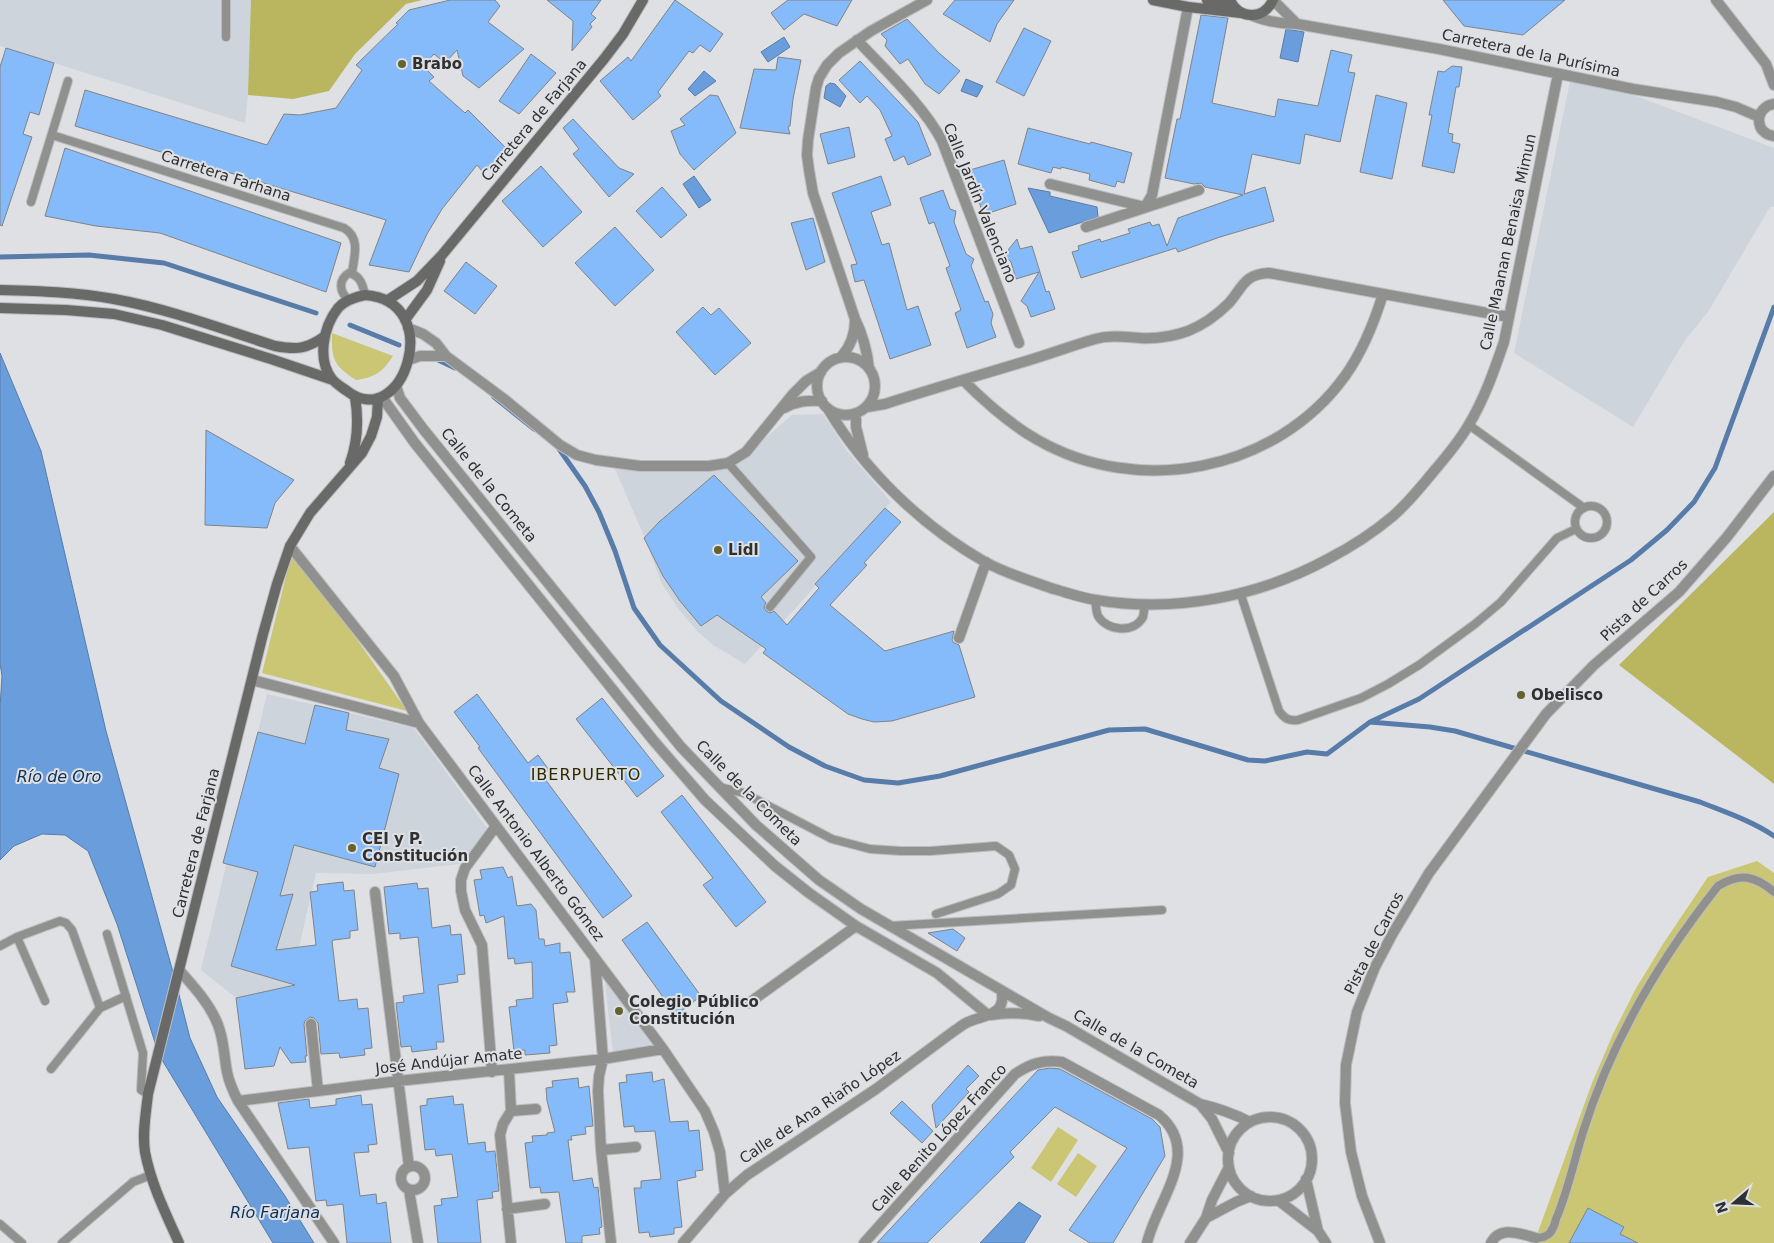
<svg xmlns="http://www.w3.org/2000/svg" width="1774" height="1243" viewBox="0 0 1774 1243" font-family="'DejaVu Sans',sans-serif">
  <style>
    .built { fill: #cdd4dc }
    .green { fill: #cac674 }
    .forest { fill: #bab55f }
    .water { fill: #699ddc; stroke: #587ca9 }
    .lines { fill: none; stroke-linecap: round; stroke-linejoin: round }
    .stream { stroke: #587ca9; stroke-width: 5 }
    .building { fill: #85bbfb; stroke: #818385 }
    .lane-casing { stroke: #bbbdbf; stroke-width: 10 }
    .street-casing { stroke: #bbbdbf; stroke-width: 12 }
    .secondary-casing { stroke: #bbbdbf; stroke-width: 12 }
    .lane { stroke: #90908e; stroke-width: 8 }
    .street { stroke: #90908e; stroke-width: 10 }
    .secondary { stroke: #696968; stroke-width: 10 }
    .poi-dot { fill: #64622e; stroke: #dee0e3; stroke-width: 2 }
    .labels { text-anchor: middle; stroke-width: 4; stroke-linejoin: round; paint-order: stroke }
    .street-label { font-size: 15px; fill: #2f3031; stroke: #dee0e3 }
    .poi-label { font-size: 15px; font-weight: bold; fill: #2f3031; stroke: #dee0e3; text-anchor: start }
    .neighbourhood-label { font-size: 16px; letter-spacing: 1px; fill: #2d2a00; stroke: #dee0e3 }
    .water-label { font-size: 16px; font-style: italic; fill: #0c315a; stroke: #dee0e3 }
  </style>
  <rect width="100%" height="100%" fill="#dee0e3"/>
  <!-- built -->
  <path class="built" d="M 0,0 L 251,0 L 250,78 L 245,123 L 0,46 Z
    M 1572,72 L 1774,148 L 1774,207 L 1770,207 L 1708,312 L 1685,340 L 1633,427 L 1514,353 Z
    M 823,414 L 847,451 L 891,502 L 745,664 L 713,645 L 698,632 L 677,607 L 661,582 L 644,536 L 615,469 L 718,468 L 756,446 L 792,415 Z
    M 267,694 L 414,728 L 490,832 L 459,864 L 373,874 L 316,873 L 290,986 L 236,998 L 201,970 Z
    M 604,974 L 657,1048 L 613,1053 Z"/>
  <!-- green -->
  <path class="green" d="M 332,333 L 393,356 C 382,373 375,377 356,380 C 334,366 331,359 332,333 Z
    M 293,548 L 407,711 L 262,673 Z
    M 1757,861 L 1774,873 L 1774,1243 L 1534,1243 L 1592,1083 L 1613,1034 L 1635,990 L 1663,944 L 1708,877 Z
    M 1058,1127 L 1078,1140 L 1051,1182 L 1031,1168 Z
    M 1078,1153 L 1097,1166 L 1076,1197 L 1057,1184 Z"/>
  <!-- forest -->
  <path class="forest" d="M 251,0 L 422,0 L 406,4 L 355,54 L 329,91 L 293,99 L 248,95 Z
    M 1774,512 L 1774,784 L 1619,665 Z"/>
  <!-- water -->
  <path class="water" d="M 1286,29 L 1304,32 L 1298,62 L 1280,58 Z
    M 784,37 L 790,47 L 768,62 L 761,52 Z
    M 704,71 L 716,81 L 695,96 L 688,89 Z
    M 966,79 L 983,86 L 977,97 L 961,91 Z
    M 830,83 L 835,84 L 846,96 L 840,107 L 824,98 L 826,86 Z
    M 694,176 L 711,200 L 699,208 L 683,184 Z
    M 1028,188 L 1050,192 L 1050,196 L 1097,207 L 1098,217 L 1049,233 Z
    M 0,353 L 41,451 L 106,731 L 176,983 L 190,1038 L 217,1097 L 285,1196 L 314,1243 L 273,1243 L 159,1055 L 117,924 L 88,851 L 65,835 L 42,834 L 14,846 L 0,860 L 0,707 L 2,676 L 0,663 Z
    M 1019,1202 L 1041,1216 L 1024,1243 L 980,1243 Z"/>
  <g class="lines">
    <!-- stream -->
    <path class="stream" d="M 0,257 L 89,255 L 164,263 L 316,313
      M 350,325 L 399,345
      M 436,359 L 455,368
      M 494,397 L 534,429
      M 557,446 L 585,486 L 599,512 L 615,551 L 634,608 L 660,645 L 721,701 L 789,747 L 825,766 L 864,780 L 898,783 L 940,776 L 1109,730 L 1145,729 L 1248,760 L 1265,761 L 1307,752 L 1327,754 L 1370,722 L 1419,699 L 1631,560 L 1667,530 L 1694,502 L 1715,468 L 1774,307
      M 1370,722 L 1430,727 L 1455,731 L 1700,802 C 1725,812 1752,821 1774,836"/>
  </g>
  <!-- building -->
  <path class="building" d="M 450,0 L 495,0 L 500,6 L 488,22 L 524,49 L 479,88 L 463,76 L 457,50 L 445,63 L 434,54 L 423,66 L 434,77 L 429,81 L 465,113 L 468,110 L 507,149 L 484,173 L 477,165 L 442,209 L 427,234 L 409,272 L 369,265 L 386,220 L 75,126 L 85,90 L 267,145 L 284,114 L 300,115 L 336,108 L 362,70 L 356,65 L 398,24 L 396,23 L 409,10 Z
    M 547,0 L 601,0 L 591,14 L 596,18 L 590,24 L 592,27 L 572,51 L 573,21 Z
    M 675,0 L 723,34 L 710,52 L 700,45 L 693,53 L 689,51 L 658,92 L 661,96 L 633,120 L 600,81 L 628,57 L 631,61 Z
    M 788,0 L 852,0 L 837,26 L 804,14 L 784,30 L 771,13 Z
    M 955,0 L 1014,0 L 997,24 L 990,42 L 943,14 Z
    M 1443,0 L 1565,0 L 1523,35 L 1464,26 Z
    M 1201,15 L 1228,18 L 1212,103 L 1275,117 L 1278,99 L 1318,106 L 1331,50 L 1352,55 L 1348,72 L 1355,73 L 1340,142 L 1305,134 L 1300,164 L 1252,154 L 1244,194 L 1265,187 L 1274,221 L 1220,237 L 1178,252 L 1176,248 L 1081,278 L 1072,252 L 1079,250 L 1078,246 L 1100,239 L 1101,242 L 1130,233 L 1128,229 L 1150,222 L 1152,226 L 1159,224 L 1167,246 L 1178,218 L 1243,195 L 1205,187 L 1201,183 L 1194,184 L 1165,178 L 1177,119 L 1180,119 Z
    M 907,19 L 939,53 L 960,71 L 939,94 L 925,84 L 908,59 L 900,64 L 885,46 L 887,40 L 881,34 Z
    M 1024,28 L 1051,41 L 1024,96 L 996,82 Z
    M 6,48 L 54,63 L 39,115 L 30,112 L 23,134 L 32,137 L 2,226 L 0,225 L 0,67 Z
    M 531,54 L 556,73 L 519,114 L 499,101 Z
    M 778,57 L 801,60 L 793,99 L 790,126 L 788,127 L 790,134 L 740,128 L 754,69 L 776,70 Z
    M 860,61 L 918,122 L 931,155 L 908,165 L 904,156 L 894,161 L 885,139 L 892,136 L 880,110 L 867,96 L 860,103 L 839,80 Z
    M 1452,66 L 1462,67 L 1459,87 L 1456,87 L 1448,133 L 1453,134 L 1452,142 L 1460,144 L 1454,173 L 1422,166 L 1432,115 L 1429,115 L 1438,71 L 1444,72 Z
    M 710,95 L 718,96 L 736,133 L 694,170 L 680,154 L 671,131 L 685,125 L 680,119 Z
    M 1376,95 L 1407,103 L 1392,179 L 1360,172 Z
    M 573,119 L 619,168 L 634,174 L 609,197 L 573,154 L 579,149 L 563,128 Z
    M 849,127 L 855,157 L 828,164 L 820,134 Z
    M 1028,128 L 1090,144 L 1091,142 L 1132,153 L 1124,183 L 1117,181 L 1115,187 L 1089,180 L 1090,174 L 1061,167 L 1061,169 L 1053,167 L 1051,173 L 1018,164 Z
    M 65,148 L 341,243 L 326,292 L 160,233 L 96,226 L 45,216 Z
    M 1004,160 L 1016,204 L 983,215 L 970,170 Z
    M 541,166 L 582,212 L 543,247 L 502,201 Z
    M 881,176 L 891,205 L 871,212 L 882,245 L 889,243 L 907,310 L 918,306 L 931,345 L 890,359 L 864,280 L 855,282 L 851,265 L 857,264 L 832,193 Z
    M 662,187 L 687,215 L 661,238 L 636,211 Z
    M 943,190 L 950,209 L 956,211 L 954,222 L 966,254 L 974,259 L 971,266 L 985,302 L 988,301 L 993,314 L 991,323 L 996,337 L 967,348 L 955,313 L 961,310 L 946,268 L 950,266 L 934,222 L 929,224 L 920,198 Z
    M 813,218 L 825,262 L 806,270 L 791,223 Z
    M 615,227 L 654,270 L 615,306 L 575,263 Z
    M 1017,239 L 1020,249 L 1032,246 L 1046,292 L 1049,291 L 1055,309 L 1031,317 L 1027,306 L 1021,301 L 1039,272 L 1016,279 L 1011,262 L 1004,255 Z
    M 466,262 L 497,286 L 475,314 L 444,291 Z
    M 703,307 L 711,315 L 719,308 L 751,343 L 715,375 L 676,332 Z
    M 206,430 L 294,480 L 275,503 L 267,528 L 205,525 Z
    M 714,475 L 798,561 L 761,597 L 766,603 L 764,607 L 766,611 L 770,613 L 774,611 L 787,625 L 819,588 L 815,584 L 885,508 L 901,522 L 864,563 L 867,565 L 830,605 L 885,651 L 954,631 L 952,640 L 954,643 L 959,645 L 975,697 L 892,721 L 874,722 L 862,719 L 848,714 L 763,653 L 766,649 L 717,615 L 701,626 L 680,601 L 663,576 L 644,538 L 659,522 Z
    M 477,694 L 528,763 L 538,755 L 549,770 L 542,775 L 632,896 L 603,918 L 478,748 L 480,747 L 454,712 Z
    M 602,698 L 664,776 L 637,797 L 576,719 Z
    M 315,705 L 349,713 L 346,730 L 389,739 L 379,768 L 399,774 L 375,867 L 294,845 L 280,896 L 293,894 L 276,950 L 316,945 L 310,892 L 318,891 L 317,885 L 343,882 L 344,891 L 354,890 L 358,930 L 350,931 L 350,938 L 334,940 L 332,941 L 339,1001 L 357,999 L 358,1009 L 368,1008 L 372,1048 L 364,1049 L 365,1055 L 340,1058 L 339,1053 L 321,1054 L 318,1023 L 314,1018 L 310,1017 L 305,1021 L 304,1024 L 307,1056 L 305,1056 L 306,1062 L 291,1063 L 280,1047 L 274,1066 L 245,1069 L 236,998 L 295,985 L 231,966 L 258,872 L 223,863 L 258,732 L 305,744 Z
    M 682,795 L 766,902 L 736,927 L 703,885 L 713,878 L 661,812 Z
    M 503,867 L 508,878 L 512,876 L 517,906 L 531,904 L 536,910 L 539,939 L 544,939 L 545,946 L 560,943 L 560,953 L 570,952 L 575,992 L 566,992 L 568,1002 L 553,1004 L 557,1045 L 549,1046 L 550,1053 L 525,1055 L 525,1050 L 514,1051 L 509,1007 L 517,1006 L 516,1000 L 533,998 L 532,962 L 515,964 L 514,958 L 508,959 L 504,916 L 486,923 L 484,915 L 480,916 L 474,880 L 482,879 L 480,870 Z
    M 417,883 L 418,889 L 428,888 L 432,928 L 450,925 L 451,935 L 461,934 L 465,974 L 457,975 L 458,982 L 438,985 L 444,1042 L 436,1042 L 437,1049 L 412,1052 L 411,1046 L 401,1047 L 396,1003 L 404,1002 L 403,996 L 424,993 L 418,937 L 400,939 L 400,933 L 389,934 L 384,887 Z
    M 647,922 L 701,996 L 676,1015 L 622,940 Z
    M 953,929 L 965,938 L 957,951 L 928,933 Z
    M 968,1065 L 979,1076 L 966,1089 L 969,1092 L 936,1128 L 932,1105 Z
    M 1050,1068 L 1060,1069 L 1152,1119 L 1160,1127 L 1165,1156 L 1113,1243 L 1090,1243 L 1069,1230 L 1127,1148 L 1055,1107 L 1010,1152 L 1014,1157 L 927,1243 L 877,1243 L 1038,1070 Z
    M 652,1072 L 653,1082 L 664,1079 L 670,1122 L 688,1121 L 689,1131 L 699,1130 L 703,1170 L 695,1171 L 696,1177 L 677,1181 L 682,1227 L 674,1228 L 674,1234 L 650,1237 L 649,1232 L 639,1233 L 634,1188 L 641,1188 L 641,1181 L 661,1179 L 655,1131 L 635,1132 L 634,1126 L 624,1127 L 619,1083 L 627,1082 L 626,1075 Z
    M 578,1078 L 579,1088 L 589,1086 L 593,1126 L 585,1127 L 586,1134 L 571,1136 L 572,1140 L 568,1140 L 573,1181 L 592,1178 L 594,1188 L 598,1187 L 602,1227 L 599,1228 L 600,1234 L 582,1236 L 582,1243 L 566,1243 L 559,1192 L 541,1193 L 540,1187 L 530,1188 L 525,1143 L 533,1142 L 532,1136 L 547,1135 L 547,1133 L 555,1132 L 547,1101 L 546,1088 L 553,1087 L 552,1081 Z
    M 361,1095 L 362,1105 L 372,1104 L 377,1144 L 368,1145 L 369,1152 L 354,1153 L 360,1196 L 376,1194 L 377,1204 L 386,1202 L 391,1243 L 347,1243 L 343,1204 L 327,1206 L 326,1200 L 316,1201 L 309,1147 L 288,1149 L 278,1103 L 309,1099 L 310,1108 L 336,1105 L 336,1099 Z
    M 453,1096 L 454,1105 L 463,1104 L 468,1144 L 485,1142 L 486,1152 L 495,1151 L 499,1191 L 492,1192 L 493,1198 L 477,1200 L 481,1243 L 438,1243 L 434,1206 L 442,1205 L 441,1199 L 458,1197 L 452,1154 L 436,1156 L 435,1149 L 425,1150 L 420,1106 L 427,1105 L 427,1099 Z
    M 902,1101 L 933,1131 L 922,1143 L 890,1113 Z
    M 1588,1208 L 1624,1227 L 1620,1234 L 1638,1243 L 1569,1243 Z"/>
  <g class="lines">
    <!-- lane casing -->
    <g class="lane-casing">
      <path id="lane" d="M 226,0 L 226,37
        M 52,135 L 344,228 C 361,238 354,257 352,273
        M 31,202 L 68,81
        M 349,300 C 339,292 338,280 349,273 C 360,275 363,285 365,295
        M 1469,425 L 1584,508
        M 728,463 L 811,557 L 770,607
        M1575 522a16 16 0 1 1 32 0a16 16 0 1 1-32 0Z
        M 1241,595 L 1279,711 C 1285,719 1289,721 1298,720 L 1361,698 L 1388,684 L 1419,665 L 1475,624 L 1501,602 L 1557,538 L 1576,529
        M 1095,600 C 1096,605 1096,611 1098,616 C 1107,631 1134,634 1143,617 C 1144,613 1144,609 1145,605
        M 719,787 L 744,793 L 832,839 L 870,849 L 901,851 L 930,851 L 996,846 L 1009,855 L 1015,869 L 1011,885 L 998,894 L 936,914
        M 890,926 L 1162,910
        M 107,934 L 143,1053 L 141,1090 L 148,1094
        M 17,937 L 45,1001
        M 0,946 L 17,937 L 60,921 L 66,923 L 72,930 L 100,1008
        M 51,1069 L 100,1008 L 126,996
        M 0,1224 L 22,1243
        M 1536,1238 C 1542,1238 1546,1237 1550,1233 C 1553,1229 1555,1224 1556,1219 C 1568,1191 1574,1161 1583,1132 C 1611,1042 1660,959 1718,886 C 1741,872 1755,876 1774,892
        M 62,1243 L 133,1182 L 151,1175"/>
    </g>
    <!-- street casing -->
    <g class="street-casing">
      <path id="street" d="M 1273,0 L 1297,24
        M 1716,0 L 1766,64 L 1774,85
        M 1253,16 C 1268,22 1280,24 1297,24 L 1439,49 L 1633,89 L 1717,102 L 1736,107 L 1759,117
        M 857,40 C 884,69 924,106 942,141 L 1019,343
        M 1774,104 C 1754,107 1754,134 1774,136
        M 1050,184 L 1145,207 L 1152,195 L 1188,7
        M 1086,227 L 1199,190
        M 408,328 L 423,334 L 436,343 L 446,356 L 504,399 L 560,445 L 577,455 L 596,460 L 640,466 L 709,466 L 728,463 L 746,452 L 793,394 L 806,381 L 821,372
        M817 386a29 29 0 1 1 58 0a29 29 0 1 1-58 0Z
        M 841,357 C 851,346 855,335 855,320
        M 408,360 L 420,356 L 446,356
        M 869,368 C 867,350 863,335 855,319 L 813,193 L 809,170 L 807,155 L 808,140 L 816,88 L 819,78 L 827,65 L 839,53 L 871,31 L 927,0
        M 963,380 C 985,402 1008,423 1036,439 C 1137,498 1276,472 1345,376 C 1363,351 1374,323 1383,294
        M 396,386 L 400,398 L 424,430 L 681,747 L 756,825 L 819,880 L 861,909 L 1049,1018 L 1066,1026 L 1200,1104 C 1218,1108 1234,1114 1250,1122
        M 382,397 L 414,442 L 653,740 L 705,800 L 775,866 L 809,893 L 856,926 L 937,973 L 988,1015
        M 867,407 L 885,404 C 931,389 977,376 1023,362 C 1047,355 1071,346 1095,339 C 1110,335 1125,337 1140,338 C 1156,339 1174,336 1188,331 C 1203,325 1218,314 1229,303 C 1243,287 1244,274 1269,273 L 1509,317
        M 784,408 C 797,401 807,400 822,401
        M 828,409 C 865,471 922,526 985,562 C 1007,574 1031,581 1054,589 C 1068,593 1082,598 1096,600 C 1175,613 1258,597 1328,559 C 1351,547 1373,533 1393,516 C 1408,503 1421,487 1434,471 C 1446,457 1458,443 1468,426 C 1484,400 1494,371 1504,342 L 1558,74
        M 856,414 L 856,427 L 863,455
        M 290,546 L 394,676 L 419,723 L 663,1049 L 705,1111 L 714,1132 L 720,1152 L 725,1194
        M 959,638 L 986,562
        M 252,680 L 419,723
        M 375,892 L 409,1167
        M 595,958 L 603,1059 L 599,1076 L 598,1091 L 601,1150 L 611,1243
        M 180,971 C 194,987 210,1004 218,1025 C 224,1040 224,1056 227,1072 C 229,1082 233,1091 238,1101 L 334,1243
        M 749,1003 L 856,926
        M 991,1015 C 1007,1012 1023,1013 1039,1016
        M 311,1024 L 318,1091
        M 509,1070 L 511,1111 L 503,1124 L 500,1135 L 511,1243
        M 492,1072 L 482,945 L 465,910 L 461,891 L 461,880 L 465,868 L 496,826
        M 238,1101 L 398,1081 L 603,1059 L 663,1049
        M 1200,1104 L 1212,1119 L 1229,1153
        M 511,1111 L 536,1109
        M1228 1159a42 42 0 1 1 84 0a42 42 0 1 1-84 0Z
        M 601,1150 L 636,1147
        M401 1178a12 12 0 1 1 24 0a12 12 0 1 1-24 0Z
        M 1306,1179 L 1318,1231
        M 409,1190 L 418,1243
        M 1278,1200 L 1318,1231 L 1326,1243
        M 507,1209 L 545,1204
        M 1206,1218 L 1236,1202 L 1251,1196
        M 683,1243 L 725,1194 L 747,1175 L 876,1089 L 954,1031 C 959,1028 963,1024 968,1022 C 984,1015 1008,1015 1001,990
        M 864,1243 L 1015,1074 C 1030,1064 1044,1059 1062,1062 L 1159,1115 C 1203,1152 1157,1200 1147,1243
        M 1190,1243 L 1206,1218 L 1212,1200 L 1229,1167
        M 1380,1243 L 1362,1196 L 1351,1152 L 1345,1103 L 1346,1065 L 1357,1012 L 1375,967 L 1393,933 L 1429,873 L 1546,714 L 1594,665 L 1679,592 L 1727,537 L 1774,476
        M 1491,1243 C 1500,1225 1521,1234 1536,1238"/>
    </g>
    <!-- secondary casing -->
    <g class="secondary-casing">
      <path id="secondary" d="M 1153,0 L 1188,7 L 1241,13
        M 1207,0 L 1232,5
        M 1230,0 C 1239,20 1264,20 1273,0
        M 0,290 C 38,291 76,292 114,299 C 169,309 222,329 275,346 C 297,350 307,349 325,336
        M 365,295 C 447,301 403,434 347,391 C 343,388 336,384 332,379 C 317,360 323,327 338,308 C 345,300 355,297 365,295 Z
        M 388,300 L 417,281 L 442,255 L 604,59 L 623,34 L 643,0
        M 0,308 L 66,310 L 114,314 L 162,325 L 271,359 L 333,380
        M 405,320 L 427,290 L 440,261
        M 350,463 C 358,441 359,421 355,397
        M 179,1243 C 166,1214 151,1184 145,1152 C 142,1133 146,1113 148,1094 L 263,634 L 277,584 L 290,546 L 310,513 L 362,453 L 371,436 L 377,417 L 378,398"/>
    </g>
    <!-- lane -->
    <use href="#lane" class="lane"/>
    <!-- street -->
    <use href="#street" class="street"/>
    <!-- secondary -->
    <use href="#secondary" class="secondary"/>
  </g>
  <!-- markers -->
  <g class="poi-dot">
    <circle cx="402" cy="64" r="5"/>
    <circle cx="718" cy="550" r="5"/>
    <circle cx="1521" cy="695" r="5"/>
    <circle cx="352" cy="848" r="5"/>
    <circle cx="619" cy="1011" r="5"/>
  </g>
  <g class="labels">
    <!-- street labels -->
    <g class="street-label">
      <text transform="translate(1531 53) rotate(12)" y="5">Carretera de la Purísima</text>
      <text transform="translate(534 120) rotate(-50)" y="5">Carretera de Farjana</text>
      <text transform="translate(226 176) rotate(18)" y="5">Carretera Farhana</text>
      <text transform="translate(980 203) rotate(68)" y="5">Calle Jardín Valenciano</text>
      <text transform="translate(1508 242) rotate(-78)" y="5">Calle Maanan Benaisa Mimun</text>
      <text transform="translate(489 485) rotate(51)" y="5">Calle de la Cometa</text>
      <text transform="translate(1644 600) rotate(-43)" y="5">Pista de Carros</text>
      <text transform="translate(749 793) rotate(45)" y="5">Calle de la Cometa</text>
      <text transform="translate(196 843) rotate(-76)" y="5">Carretera de Farjana</text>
      <text transform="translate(536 853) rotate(53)" y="5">Calle Antonio Alberto Gómez</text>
      <text transform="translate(1374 943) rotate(-63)" y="5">Pista de Carros</text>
      <text transform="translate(1136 1049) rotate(30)" y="5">Calle de la Cometa</text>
      <text transform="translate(449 1061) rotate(-6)" y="5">José Andújar Amate</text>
      <text transform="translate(820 1107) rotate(-34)" y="5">Calle de Ana Riaño López</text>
      <text transform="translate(939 1138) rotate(-48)" y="5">Calle Benito López Franco</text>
    </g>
    <!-- poi labels -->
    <g class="poi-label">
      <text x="412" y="69">Brabo</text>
      <text x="728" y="555">Lidl</text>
      <text x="1531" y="700">Obelisco</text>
      <text x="362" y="844">CEI y P.<tspan x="362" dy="17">Constitución</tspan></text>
      <text x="629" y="1007">Colegio Público<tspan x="629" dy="17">Constitución</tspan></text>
    </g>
    <!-- neighbourhood labels -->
    <g class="neighbourhood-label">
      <text x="586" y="780">IBERPUERTO</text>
    </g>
    <!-- water labels -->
    <g class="water-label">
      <text x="59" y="782">Río de Oro</text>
      <text x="275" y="1218">Río Farjana</text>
    </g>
  </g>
  <!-- north arrow -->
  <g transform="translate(1734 1203) rotate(251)" stroke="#dee0e3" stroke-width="4" paint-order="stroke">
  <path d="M0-4L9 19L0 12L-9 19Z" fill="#2f3031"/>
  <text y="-8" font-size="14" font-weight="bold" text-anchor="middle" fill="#2f3031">N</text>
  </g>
</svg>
